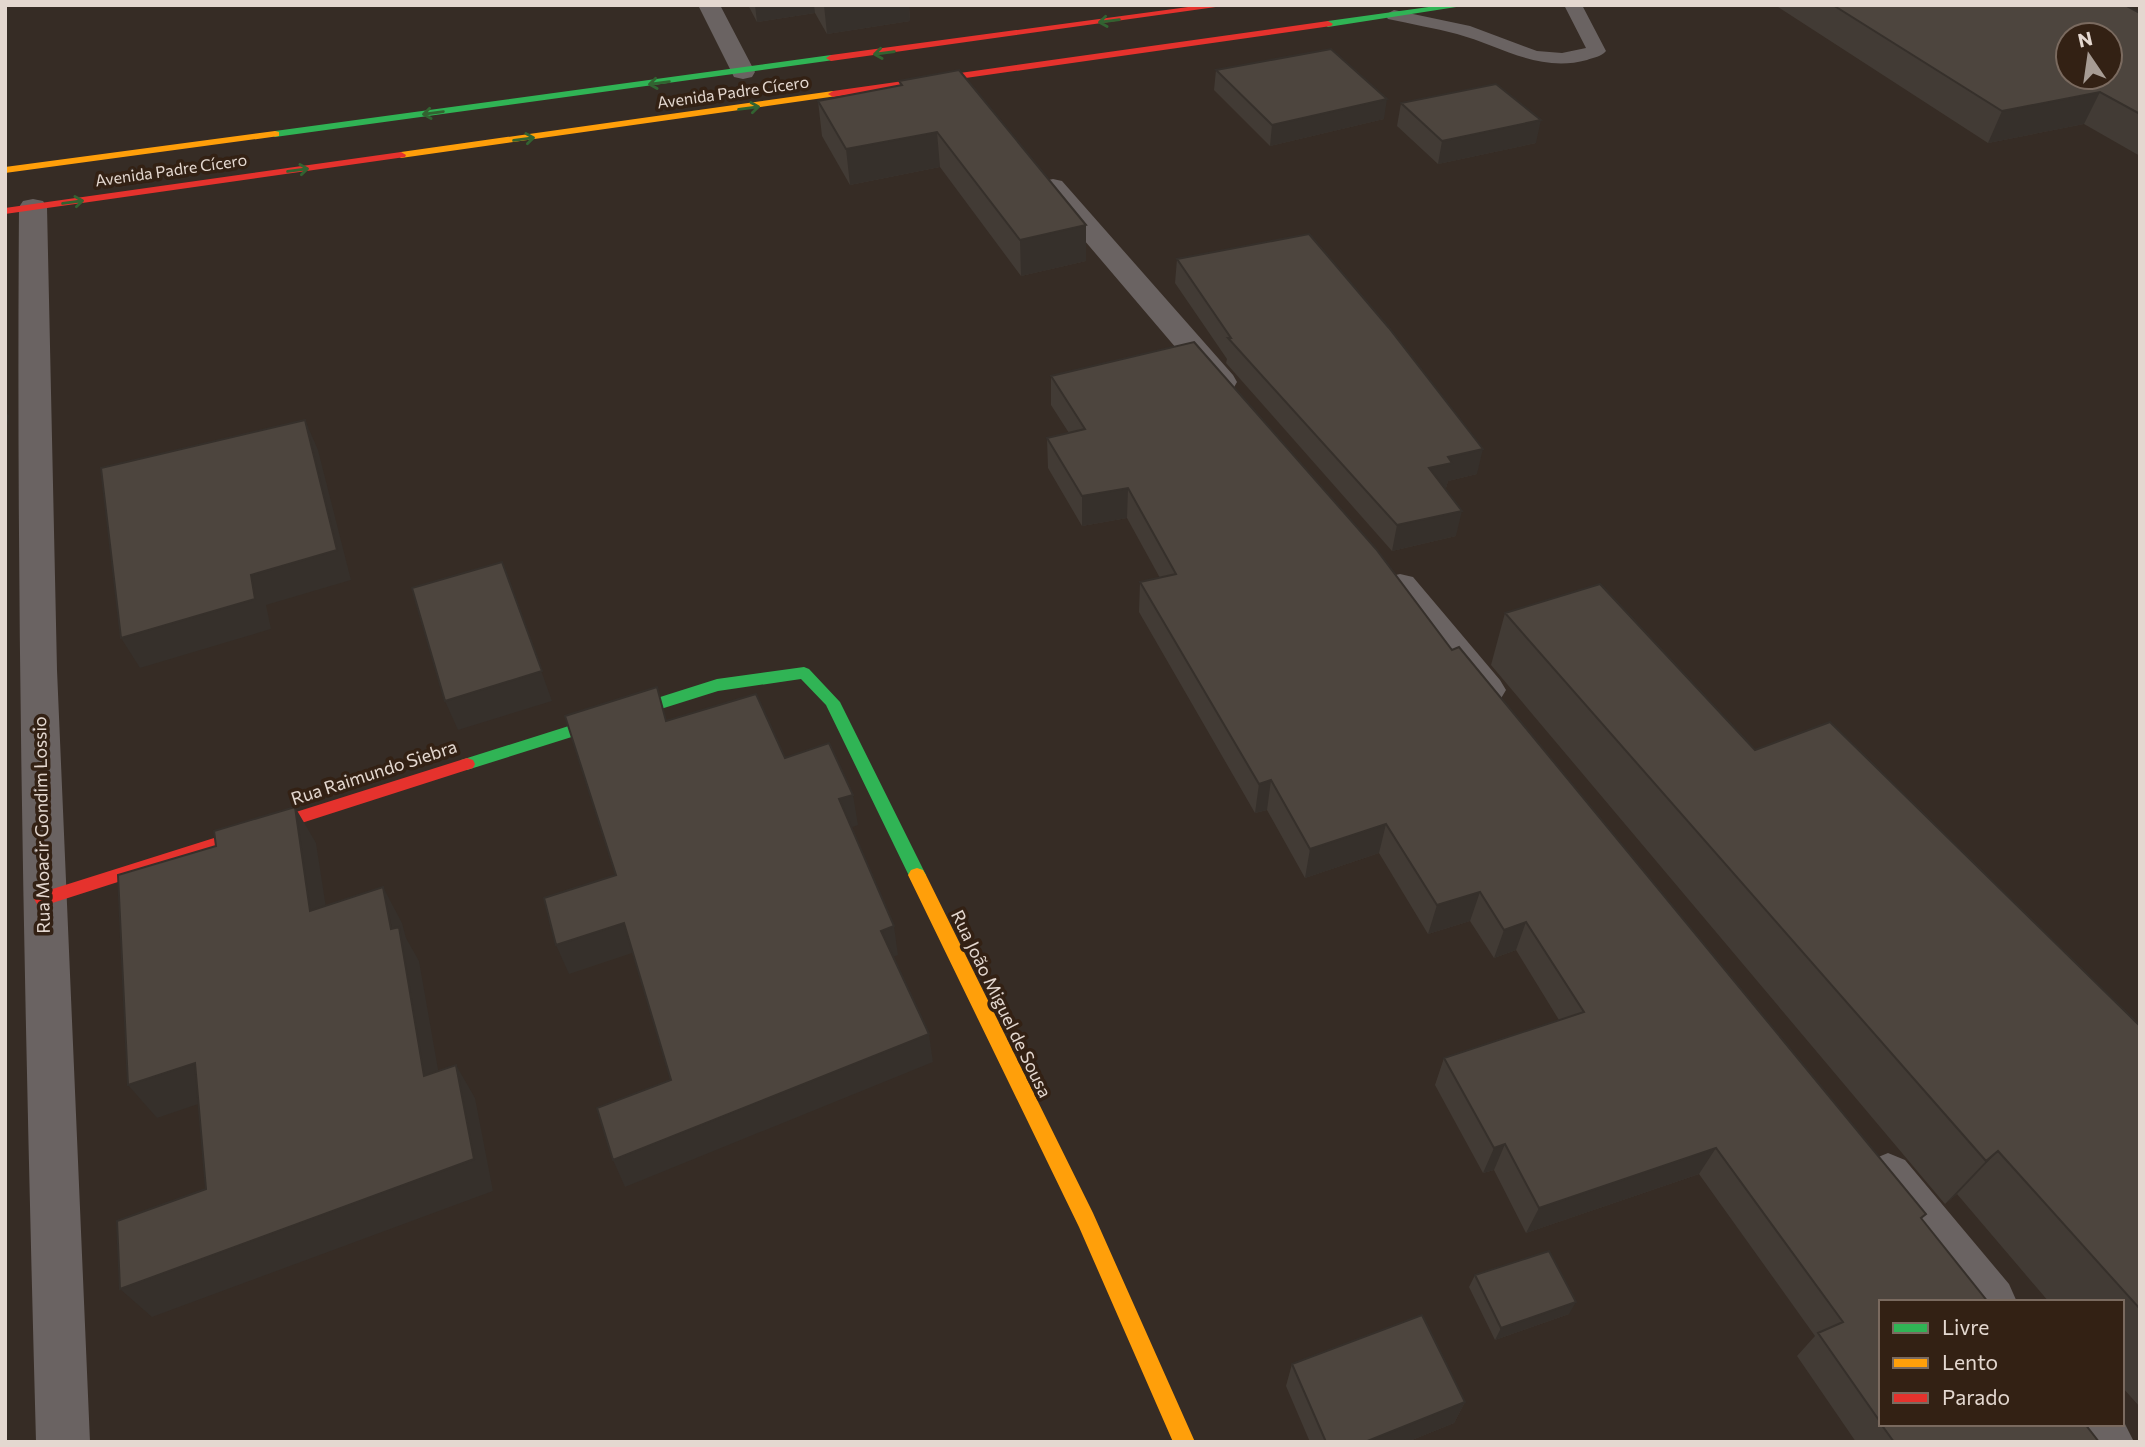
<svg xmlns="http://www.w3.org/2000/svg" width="2145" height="1447" viewBox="0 0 2145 1447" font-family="Commissioner,sans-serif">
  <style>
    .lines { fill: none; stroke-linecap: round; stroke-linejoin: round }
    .lane { fill: #6a6362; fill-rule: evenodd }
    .street { fill: #6a6362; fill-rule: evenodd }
    .fast { fill: #30b455; fill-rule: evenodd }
    .slow { fill: #ff9f0a; fill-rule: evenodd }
    .jam { fill: #e5322d; fill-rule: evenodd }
    .wall { fill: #423b35 }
    .shaded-wall { fill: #36302b }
    .building { fill: #4d453e; stroke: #36302b; stroke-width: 2; fill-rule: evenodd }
    .oneway { stroke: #326331 }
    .labels { text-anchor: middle; stroke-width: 7; stroke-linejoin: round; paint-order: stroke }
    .far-street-label { font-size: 16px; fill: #e4d8d0; stroke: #332114 }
    .street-label { font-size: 18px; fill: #e4d8d0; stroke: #332114 }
  </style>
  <rect width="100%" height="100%" fill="#362c25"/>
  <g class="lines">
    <!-- lane -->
    <path class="lane" d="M 1564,5 L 1582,5 L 1606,51 C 1601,57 1594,57 1587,60 C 1539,73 1501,46 1457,34 C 1434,28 1411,24 1388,19 L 1385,15 L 1394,10 L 1470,26 L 1537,51 L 1562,53 L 1586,48 Z"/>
    <!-- street -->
    <path class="street" d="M 698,5 L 720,5 L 755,72 L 752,77 L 743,79 L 734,77 Z
      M 1053,179 L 1062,181 L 1233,375 L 1237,382 L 1233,389 L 1222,391 L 1211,389 L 1044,193 L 1040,187 L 1044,181 Z
      M 33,199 L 43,201 L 47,207 L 57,670 L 90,1442 L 36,1442 C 25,1030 16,619 19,207 L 23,201 Z
      M 1400,574 L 1413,577 L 1500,680 L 1506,690 L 1500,700 L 1487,704 L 1474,700 L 1387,595 L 1382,586 L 1387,577 Z
      M 1888,1153 L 1905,1160 L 2009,1284 L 2017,1302 L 1958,1302 L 1871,1192 L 1864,1176 L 1871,1160 Z
      M 2122,1418 L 2134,1442 L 2072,1442 L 2065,1424 L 2122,1424 Z"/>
    <!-- fast -->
    <path class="fast" d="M 1443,5 L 1469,5 L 1328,27 L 1323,24 L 1328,21 Z
      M 831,55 L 836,58 L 834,60 L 275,137 L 270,134 L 275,131 Z
      M 804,667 L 809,669 L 840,702 L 926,875 L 923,880 L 917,882 L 911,880 L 826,705 L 801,679 L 718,691 L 467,770 L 461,768 L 459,764 L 461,760 L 717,679 Z"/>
    <!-- slow -->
    <path class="slow" d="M 833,91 L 838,94 L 837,96 L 401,158 L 396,155 L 401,152 Z
      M 275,131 L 279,132 L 279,136 L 5,173 L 5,167 Z
      M 917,868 L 923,870 L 926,875 L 1093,1213 L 1195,1442 L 1173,1442 L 1079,1227 L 908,875 L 911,870 Z"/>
    <!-- jam -->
    <path class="jam" d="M 1203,5 L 1230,5 L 831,61 L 826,58 L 831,55 Z
      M 1328,21 L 1333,24 L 1331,26 L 833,97 L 828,94 L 833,91 Z
      M 401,152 L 406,155 L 405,157 L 5,214 L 5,208 Z
      M 467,758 L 473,760 L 475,764 L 473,768 L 43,906 L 37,904 L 34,899 L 37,894 L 43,892 Z"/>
  </g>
  <!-- wall -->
  <path class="wall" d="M 748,5 L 909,5 L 910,21 L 827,34 L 815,13 L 757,22 Z
    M 1775,5 L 2125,5 L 2140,13 L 2140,156 L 2084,124 L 1988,143 Z
    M 1216,70 L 1384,119 L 1270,146 L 1214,90 Z
    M 899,81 L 1086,225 L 1086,261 L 1021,276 L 940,167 L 850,185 L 822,136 L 818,101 L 900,86 Z
    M 1401,103 L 1536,143 L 1438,164 L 1397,126 Z
    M 1177,259 L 1477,474 L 1448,481 L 1446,488 L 1445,488 L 1456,536 L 1392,551 L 1226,363 L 1227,359 L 1175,283 Z
    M 1051,376 L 1452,650 L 1922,1219 L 1881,1302 L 1881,1424 L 2085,1424 L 2099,1442 L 1856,1442 L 1797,1356 L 1815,1336 L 1699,1174 L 1526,1233 L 1494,1170 L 1483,1173 L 1435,1085 L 1444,1058 L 1559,1020 L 1516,950 L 1494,958 L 1470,921 L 1428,934 L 1379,853 L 1305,878 L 1267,810 L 1255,813 L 1139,612 L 1140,582 L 1160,578 L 1127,518 L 1082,526 L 1048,468 L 1047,438 L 1069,433 L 1051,405 Z
    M 1505,613 L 1755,750 L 2140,1026 L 2140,1407 L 2122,1387 L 2122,1302 L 2049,1302 L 1957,1194 L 1945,1204 L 1491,665 Z
    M 1475,1275 L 1569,1314 L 1495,1340 L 1469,1287 Z
    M 1292,1364 L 1465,1402 L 1454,1423 L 1407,1442 L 1310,1442 L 1286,1386 Z"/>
  <!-- shaded-wall -->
  <path class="shaded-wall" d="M 755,5 L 814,5 L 815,13 L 757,22 Z
    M 824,5 L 909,5 L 910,21 L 827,34 Z
    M 2100,92 L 2084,124 L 1988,143 L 2002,111 Z
    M 1387,99 L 1384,119 L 1270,146 L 1272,125 Z
    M 1541,120 L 1536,143 L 1438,164 L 1442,141 Z
    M 937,132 L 940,167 L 850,185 L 846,149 Z
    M 1086,225 L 1086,261 L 1021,276 L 1020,240 Z
    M 5,410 L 9,416 L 5,437 Z
    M 305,420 L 318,450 L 351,580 L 266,605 L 271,629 L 140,668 L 121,638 Z
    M 1483,449 L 1477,474 L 1448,481 L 1446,488 L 1424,493 L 1429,468 L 1448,457 Z
    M 1128,488 L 1127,518 L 1082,526 L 1082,496 Z
    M 1462,511 L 1456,536 L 1392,551 L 1397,525 Z
    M 513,592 L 552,701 L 458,730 L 445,701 Z
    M 1271,780 L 1267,810 L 1255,813 L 1259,784 Z
    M 853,795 L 858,825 L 844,830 L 839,799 Z
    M 295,807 L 316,843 L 332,946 L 310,911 Z
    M 1386,824 L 1379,853 L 1305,878 L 1310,849 Z
    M 383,887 L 402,923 L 406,938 L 419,961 L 445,1109 L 424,1076 Z
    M 1480,892 L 1470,921 L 1428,934 L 1437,905 Z
    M 1526,922 L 1516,950 L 1494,958 L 1504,930 Z
    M 624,923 L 635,952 L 569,974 L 556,945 Z
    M 894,926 L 898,955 L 886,960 L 881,931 Z
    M 929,1034 L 933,1062 L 625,1187 L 613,1160 Z
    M 195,1063 L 222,1096 L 157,1118 L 128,1085 Z
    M 456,1065 L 475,1098 L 493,1191 L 152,1317 L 120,1289 Z
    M 1505,1144 L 1494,1170 L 1483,1173 L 1494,1148 Z
    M 1716,1148 L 1699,1174 L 1526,1233 L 1539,1208 Z
    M 1998,1151 L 1957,1194 L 1945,1204 L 1986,1161 Z
    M 1576,1302 L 1569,1314 L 1495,1340 L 1501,1328 Z
    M 1465,1402 L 1454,1423 L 1407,1442 L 1365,1442 Z"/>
  <!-- building -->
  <path class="building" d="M 1833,5 L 2125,5 L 2140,13 L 2140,114 L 2100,92 L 2002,111 ZM 2068,35 L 2110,35 L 2110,77 L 2068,77 Z
    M 1331,49 L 1387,99 L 1272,125 L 1216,70 Z
    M 959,70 L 1086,225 L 1020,240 L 937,132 L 846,149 L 818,101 L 902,85 L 899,81 Z
    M 1496,84 L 1541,120 L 1442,141 L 1401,103 Z
    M 1309,234 L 1389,328 L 1483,449 L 1448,457 L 1452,463 L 1429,468 L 1462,511 L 1397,525 L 1228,338 L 1231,338 L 1177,259 Z
    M 1194,342 L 1376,549 L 1452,650 L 1459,647 L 1926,1214 L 1921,1218 L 1988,1302 L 1881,1302 L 1881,1423 L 1818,1333 L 1843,1322 L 1716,1148 L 1539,1208 L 1505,1144 L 1494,1148 L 1444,1058 L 1584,1012 L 1526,922 L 1504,930 L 1480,892 L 1437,905 L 1386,824 L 1310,849 L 1271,780 L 1259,784 L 1140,582 L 1176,574 L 1128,488 L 1082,496 L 1047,438 L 1085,429 L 1051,376 Z
    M 305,420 L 337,550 L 251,575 L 255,599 L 121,638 L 101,468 Z
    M 502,562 L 542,671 L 445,701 L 412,588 Z
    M 1600,584 L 1755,750 L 1830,722 L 2140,1026 L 2140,1309 L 1998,1151 L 1986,1161 L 1505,613 Z
    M 657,687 L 666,721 L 756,694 L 785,758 L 829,743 L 853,795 L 839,799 L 894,926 L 881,931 L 929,1034 L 613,1160 L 597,1108 L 671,1080 L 624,923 L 556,945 L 544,898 L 616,875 L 565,716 Z
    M 295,807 L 310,911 L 383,887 L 391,929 L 399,927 L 424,1076 L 456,1065 L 474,1159 L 120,1289 L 117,1221 L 206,1189 L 195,1063 L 128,1085 L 118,875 L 216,846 L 214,831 Z
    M 1549,1251 L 1576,1302 L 1501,1328 L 1475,1275 Z
    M 1422,1315 L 1465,1402 L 1365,1442 L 1326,1442 L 1292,1364 Z
    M 1881,1424 L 2085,1424 L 2099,1442 L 1894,1442 Z"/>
  <!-- one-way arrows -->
  <defs><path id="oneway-shaft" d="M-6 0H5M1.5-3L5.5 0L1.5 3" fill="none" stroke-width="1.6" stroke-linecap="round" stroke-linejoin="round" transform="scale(1.75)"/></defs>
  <g class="oneway">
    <use href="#oneway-shaft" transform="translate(1109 21) rotate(172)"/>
    <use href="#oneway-shaft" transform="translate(884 53) rotate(172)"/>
    <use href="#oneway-shaft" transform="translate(659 83) rotate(172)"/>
    <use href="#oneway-shaft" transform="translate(749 108) rotate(-8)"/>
    <use href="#oneway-shaft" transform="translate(433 113) rotate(172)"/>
    <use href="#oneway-shaft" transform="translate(524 139) rotate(-8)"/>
    <use href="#oneway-shaft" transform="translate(298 170) rotate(-8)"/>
    <use href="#oneway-shaft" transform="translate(73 202) rotate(-8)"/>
  </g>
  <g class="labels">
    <!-- far-street labels -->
    <g class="far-street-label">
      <text transform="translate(733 92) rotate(-8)" y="6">Avenida Padre Cícero</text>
      <text transform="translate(171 170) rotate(-8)" y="6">Avenida Padre Cícero</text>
    </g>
    <!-- street labels -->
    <g class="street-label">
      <text transform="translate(374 773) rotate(-18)" y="6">Rua Raimundo Siebra</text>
      <text transform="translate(42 825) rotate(-91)" y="6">Rua Moacir Gondim Lossio</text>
      <text transform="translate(1001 1004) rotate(64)" y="6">Rua João Miguel de Sousa</text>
    </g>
  </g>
  <!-- border -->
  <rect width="2145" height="1447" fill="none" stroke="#e4d8d0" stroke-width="14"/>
  <!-- legend -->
  <rect x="1879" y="1300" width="245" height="126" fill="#332114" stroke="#7a6a5f" stroke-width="2"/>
  <rect x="1893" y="1323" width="35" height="10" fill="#30b455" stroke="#7a6a5f" stroke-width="2"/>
  <text x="1942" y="1335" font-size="21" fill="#e4d8d0">Livre</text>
  <rect x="1893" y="1358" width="35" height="10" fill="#ff9f0a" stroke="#7a6a5f" stroke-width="2"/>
  <text x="1942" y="1370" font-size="21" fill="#e4d8d0">Lento</text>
  <rect x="1893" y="1393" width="35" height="10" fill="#e5322d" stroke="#7a6a5f" stroke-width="2"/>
  <text x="1942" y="1405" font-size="21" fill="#e4d8d0">Parado</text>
  <!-- north arrow -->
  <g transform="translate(2089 56) rotate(347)"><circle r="33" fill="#332114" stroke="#7a6a5f" stroke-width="2"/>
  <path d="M0-5L12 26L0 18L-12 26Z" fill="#a79c94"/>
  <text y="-10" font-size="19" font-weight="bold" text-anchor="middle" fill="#e4d8d0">N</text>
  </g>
</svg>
